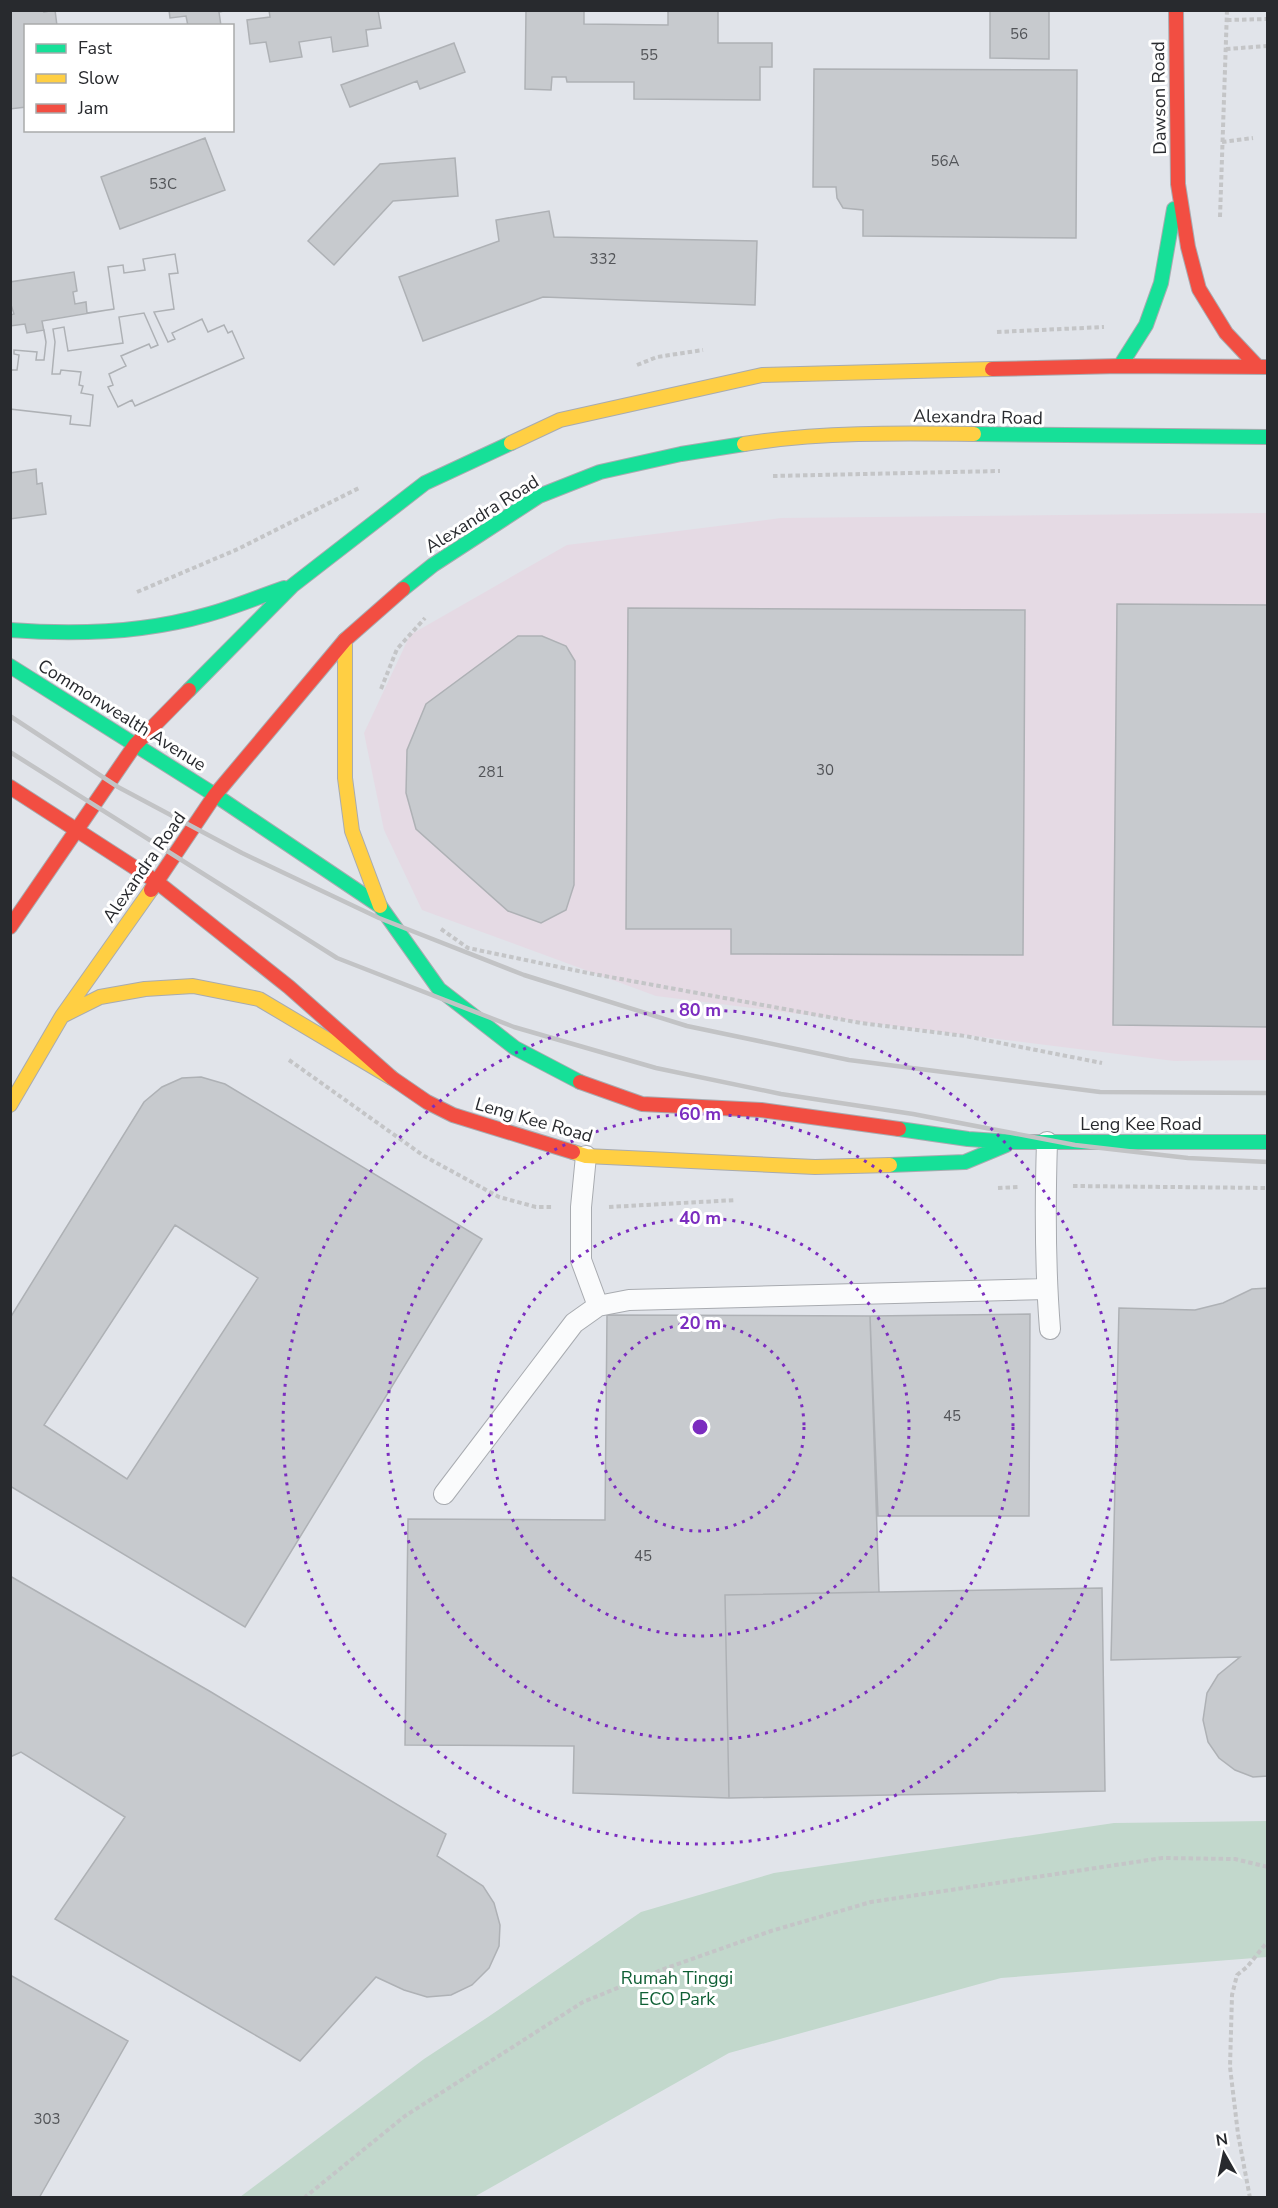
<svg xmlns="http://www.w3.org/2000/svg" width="1278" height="2208" viewBox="0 0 1278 2208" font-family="'Nunito Sans',sans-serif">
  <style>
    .industrial { fill: #e5dae4 }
    .green { fill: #c2d8cc }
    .building { fill: #c7cace; stroke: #aeb1b5; stroke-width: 1.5; fill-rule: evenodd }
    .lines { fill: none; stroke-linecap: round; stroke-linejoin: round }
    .lane-casing { stroke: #a8abb0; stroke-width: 22 }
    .fast-casing { stroke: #a8abb0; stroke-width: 16 }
    .slow-casing { stroke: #a8abb0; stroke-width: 16 }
    .jam-casing { stroke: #a8abb0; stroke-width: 16 }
    .path { stroke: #c4c5c7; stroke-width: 4; stroke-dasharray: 4.5 3; stroke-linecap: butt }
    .lane { stroke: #fafbfc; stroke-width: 20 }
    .fast { stroke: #16e098; stroke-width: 14 }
    .slow { stroke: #ffcf43; stroke-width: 14 }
    .jam { stroke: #f24e42; stroke-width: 14 }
    .rail { stroke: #c2c3c5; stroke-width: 4.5 }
    .ring { fill: none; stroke: #7b2cbf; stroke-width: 3; stroke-dasharray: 3 6 }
    .labels { text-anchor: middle; stroke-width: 6; stroke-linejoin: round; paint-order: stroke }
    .number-label { font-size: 15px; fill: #525458 }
    .street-label { font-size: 18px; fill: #282a2e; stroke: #fff }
    .park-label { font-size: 18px; fill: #0e5f34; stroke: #fff }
    .centre { fill: #7b2cbf; stroke: #fff; stroke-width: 3 }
    .ring-label { font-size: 18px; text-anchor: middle; font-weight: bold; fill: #7b2cbf; stroke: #fff; stroke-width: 6; stroke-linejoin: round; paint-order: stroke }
  </style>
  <rect width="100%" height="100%" fill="#e1e4ea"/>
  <!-- industrial -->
  <path class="industrial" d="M 1267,513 L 1267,1060 L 1174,1061 L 656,996 L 422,910 L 384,830 L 364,733 L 410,635 L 567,545 L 781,518 Z"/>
  <!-- green -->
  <path class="green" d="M 1267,1821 L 1267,1957 L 1001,1978 L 729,2053 L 474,2197 L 240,2197 L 424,2059 L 488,2017 L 641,1912 L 774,1873 L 1114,1823 Z"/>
  <!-- building -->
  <path class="building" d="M 10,10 L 44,10 L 44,12 L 55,10 L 57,26 L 26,26 L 26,107 L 10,109 Z
    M 169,10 L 229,10 L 219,12 L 221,26 L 188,26 L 186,16 L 170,18 Z
    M 269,10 L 378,10 L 381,28 L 366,30 L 368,46 L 333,52 L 331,37 L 299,42 L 302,57 L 270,62 L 266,42 L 250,44 L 247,20 L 270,17 Z
    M 526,10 L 584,10 L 584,24 L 668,25 L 668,10 L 718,10 L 718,43 L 772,43 L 772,67 L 760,67 L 760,100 L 634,99 L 634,82 L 567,82 L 566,77 L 552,77 L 551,90 L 525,89 Z
    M 990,10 L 1049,10 L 1049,59 L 990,58 Z
    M 454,43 L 465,72 L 420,89 L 417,81 L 350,107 L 341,85 Z
    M 814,69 L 1077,70 L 1076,238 L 863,236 L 863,210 L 843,208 L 837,198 L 836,187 L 813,187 Z
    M 205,138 L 225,190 L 120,229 L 101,177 Z
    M 455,158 L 458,196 L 393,201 L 334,265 L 308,241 L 380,164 Z
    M 549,211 L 554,237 L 757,241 L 755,305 L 543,297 L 423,341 L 399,277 L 499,241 L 496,220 Z
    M 175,254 L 178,273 L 169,274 L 174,309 L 154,312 L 168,342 L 175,339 L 172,333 L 202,319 L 208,332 L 224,325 L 228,333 L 232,331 L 244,358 L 135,406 L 132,400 L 118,407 L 108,387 L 113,385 L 109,374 L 126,366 L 121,356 L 149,344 L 151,348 L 158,345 L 144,313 L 119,317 L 123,343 L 68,351 L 64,327 L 53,329 L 55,342 L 52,374 L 60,374 L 61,370 L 81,372 L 79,385 L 83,386 L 81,393 L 93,395 L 90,426 L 70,424 L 71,416 L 10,409 L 10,370 L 17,370 L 19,355 L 14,354 L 14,350 L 37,352 L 36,360 L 44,360 L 46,342 L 42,321 L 114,309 L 108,267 L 123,265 L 124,273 L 145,270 L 143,259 Z
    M 175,254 L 178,273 L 169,274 L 174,309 L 154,312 L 168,342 L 175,339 L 172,333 L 202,319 L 208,332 L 224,325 L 228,333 L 232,331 L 244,358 L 135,406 L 132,400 L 118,407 L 108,387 L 113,385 L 109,374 L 126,366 L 121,356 L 149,344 L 151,348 L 158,345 L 144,313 L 119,317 L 123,343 L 68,351 L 64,327 L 53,329 L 55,342 L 52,374 L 60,374 L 61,370 L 81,372 L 79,385 L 83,386 L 81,393 L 93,395 L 90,426 L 70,424 L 71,416 L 10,409 L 10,370 L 17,370 L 19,355 L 14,354 L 14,350 L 37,352 L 36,360 L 44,360 L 46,342 L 44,330 L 27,333 L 25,324 L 10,326 L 10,315 L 14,314 L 10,302 L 10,282 L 74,272 L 77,291 L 73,292 L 75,304 L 86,302 L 87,313 L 114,309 L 108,267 L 123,265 L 124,273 L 145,270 L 143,259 Z
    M 36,469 L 37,484 L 42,483 L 46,514 L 10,519 L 10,473 Z
    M 1117,604 L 1268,605 L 1268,1027 L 1113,1025 Z
    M 628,608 L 1025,610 L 1023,955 L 731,954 L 731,929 L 626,929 Z
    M 518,636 L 542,636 L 566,646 L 575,661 L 574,885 L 566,910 L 541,923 L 508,911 L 416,829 L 406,793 L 407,750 L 426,704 Z
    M 201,1077 L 225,1084 L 482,1239 L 245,1627 L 10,1486 L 10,1318 L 144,1102 L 162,1087 L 182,1078 ZM 175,1225 L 258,1278 L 127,1479 L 44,1425 Z
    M 1268,1288 L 1268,1776 L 1253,1777 L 1235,1770 L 1219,1758 L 1208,1742 L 1203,1720 L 1207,1693 L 1218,1675 L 1240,1657 L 1111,1660 L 1119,1308 L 1195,1310 L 1223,1303 L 1252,1289 Z
    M 1030,1314 L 1029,1516 L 878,1516 L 870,1316 Z
    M 607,1315 L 870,1316 L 879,1592 L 725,1595 L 729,1798 L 573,1793 L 574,1746 L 405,1745 L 408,1519 L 605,1520 Z
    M 10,1576 L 211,1692 L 446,1834 L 437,1856 L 483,1886 L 494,1903 L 500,1925 L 499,1946 L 489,1968 L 472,1985 L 451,1995 L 427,1997 L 404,1990 L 376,1977 L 300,2061 L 55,1919 L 125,1817 L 21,1752 L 10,1757 Z
    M 1102,1588 L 1105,1791 L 729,1798 L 725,1595 Z
    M 10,1975 L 128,2041 L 39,2198 L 10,2198 Z"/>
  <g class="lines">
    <!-- lane casing -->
    <g class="lane-casing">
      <path id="lane" d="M 1047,1142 C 1045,1204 1045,1267 1050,1329
        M 586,1156 L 581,1207 L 581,1260 L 598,1306
        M 444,1494 L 574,1323 L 598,1306 L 629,1300 L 1047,1289"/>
    </g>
    <!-- fast casing -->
    <g class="fast-casing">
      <path id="fast" d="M 1120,366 L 1146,325 L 1161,283 L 1174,209
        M 974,434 L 1268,437
        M 403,589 L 433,565 L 539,496 L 600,472 L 681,454 L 744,444
        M 10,630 C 75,635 143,633 206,615 C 232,608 258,597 284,588
        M 10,666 L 215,795
        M 189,690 L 292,586 L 425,483 L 511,443
        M 215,795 L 380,906 L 439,989 L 515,1048 L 580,1082
        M 899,1129 L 968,1139 L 1013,1142 L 1268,1142
        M 890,1165 L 965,1162 L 1006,1145"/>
    </g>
    <!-- slow casing -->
    <g class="slow-casing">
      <path id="slow" d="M 511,443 L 560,420 L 762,375 L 992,369
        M 744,444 C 818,432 898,433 974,434
        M 345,640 L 345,778 L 352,831 L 380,906
        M 62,1016 L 100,997 L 145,989 L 193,986 L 259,999 L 392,1078
        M 10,1105 L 62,1016 L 151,890
        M 573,1152 L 586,1156 L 815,1167 L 890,1165"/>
    </g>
    <!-- jam casing -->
    <g class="jam-casing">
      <path id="jam" d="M 1176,10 L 1178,184 L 1188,247 L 1199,289 L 1226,333 L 1258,367
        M 992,369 L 1120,366 L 1268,367
        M 10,787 L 157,882
        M 157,882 L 289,987 L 392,1078 L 427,1102 L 453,1115 L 573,1152
        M 151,890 L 215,795 L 345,640 L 403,589
        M 10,927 L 135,745 L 189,690
        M 580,1082 L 642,1104 L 761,1110 L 899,1129"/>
    </g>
    <!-- path -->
    <path class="path" d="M 1227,20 L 1268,19
      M 1226,49 L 1268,46
      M 1222,142 L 1253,138
      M 1220,217 L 1227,10
      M 997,332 L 1104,327
      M 637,365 L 657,357 L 703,350
      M 773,476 L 1000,471
      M 137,592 L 238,549 L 359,488
      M 381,689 L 397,649 L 425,618
      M 441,929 L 468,948 L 588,973 L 861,1023 L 965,1036 L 1102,1063
      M 289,1060 L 424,1156 L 499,1197 L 536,1207 L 553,1207
      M 1073,1186 L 1268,1188
      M 998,1188 L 1018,1187
      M 609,1207 L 736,1200
      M 304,2198 L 405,2116 L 583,2002 L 669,1967 L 771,1931 L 871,1902 L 1162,1858 L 1235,1859 L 1268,1867
      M 1250,2198 L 1238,2134 L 1230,2067 L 1232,1995 L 1237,1975 L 1247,1967 L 1268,1941"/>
    <!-- lane -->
    <use href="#lane" class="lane"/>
    <!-- fast -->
    <use href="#fast" class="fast"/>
    <!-- slow -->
    <use href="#slow" class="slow"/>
    <!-- jam -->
    <use href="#jam" class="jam"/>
    <!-- rail -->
    <path class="rail" d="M 10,716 L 118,787 L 242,853 L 379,918 L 524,975 L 687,1026 L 849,1060 L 1100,1092 L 1268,1093
      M 10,752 L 337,958 L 514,1027 L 656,1068 L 781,1094 L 913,1114 L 1075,1145 L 1188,1158 L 1268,1162"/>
  </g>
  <!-- distance rings -->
  <g class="ring">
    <circle cx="700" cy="1427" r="104"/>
    <circle cx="700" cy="1427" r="209"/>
    <circle cx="700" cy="1427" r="313"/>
    <circle cx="700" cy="1427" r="417"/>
  </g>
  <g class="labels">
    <!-- number labels -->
    <g class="number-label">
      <text x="1019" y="39">56</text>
      <text x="649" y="60">55</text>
      <text x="945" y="166">56A</text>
      <text x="163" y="189">53C</text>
      <text x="603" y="264">332</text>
      <text x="825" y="775">30</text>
      <text x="491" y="777">281</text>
      <text x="952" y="1421">45</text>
      <text x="643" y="1561">45</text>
      <text x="47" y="2124">303</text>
    </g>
    <!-- street labels -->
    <g class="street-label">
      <text transform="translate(1159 98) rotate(-91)" y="6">Dawson Road</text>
      <text transform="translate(978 417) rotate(1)" y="6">Alexandra Road</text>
      <text transform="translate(482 514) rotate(-32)" y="6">Alexandra Road</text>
      <text transform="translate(122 715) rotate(32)" y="6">Commonwealth Avenue</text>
      <text transform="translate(144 867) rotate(-55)" y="6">Alexandra Road</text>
      <text transform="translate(534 1120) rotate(16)" y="6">Leng Kee Road</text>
      <text x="1141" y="1130">Leng Kee Road</text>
    </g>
    <!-- park labels -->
    <g class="park-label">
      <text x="677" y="1984">Rumah Tinggi<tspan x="677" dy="21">ECO Park</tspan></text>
    </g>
  </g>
  <circle cx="700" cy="1427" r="9" class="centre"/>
  <g class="ring-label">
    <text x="700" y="1016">80 m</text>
    <text x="700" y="1120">60 m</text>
    <text x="700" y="1224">40 m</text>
    <text x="700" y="1329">20 m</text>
  </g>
  <!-- border -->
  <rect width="1278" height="2208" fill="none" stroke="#282a2e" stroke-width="24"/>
  <!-- legend -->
  <rect x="24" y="24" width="210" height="108" fill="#ffffff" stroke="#a9aaab" stroke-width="1.5"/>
  <rect x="36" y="44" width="30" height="9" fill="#16e098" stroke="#a9aaab" stroke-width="1.5"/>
  <text x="78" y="54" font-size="18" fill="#282a2e">Fast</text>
  <rect x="36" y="74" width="30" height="9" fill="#ffcf43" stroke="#a9aaab" stroke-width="1.5"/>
  <text x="78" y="84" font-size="18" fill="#282a2e">Slow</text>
  <rect x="36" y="104" width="30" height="9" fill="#f24e42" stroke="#a9aaab" stroke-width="1.5"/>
  <text x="78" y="114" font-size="18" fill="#282a2e">Jam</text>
  <!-- north arrow -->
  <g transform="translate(1224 2154) rotate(351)" stroke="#ffffff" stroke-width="4.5" paint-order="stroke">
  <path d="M0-4.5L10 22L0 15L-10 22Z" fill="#282a2e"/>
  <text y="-9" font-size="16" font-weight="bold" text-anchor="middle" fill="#282a2e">N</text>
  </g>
</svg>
